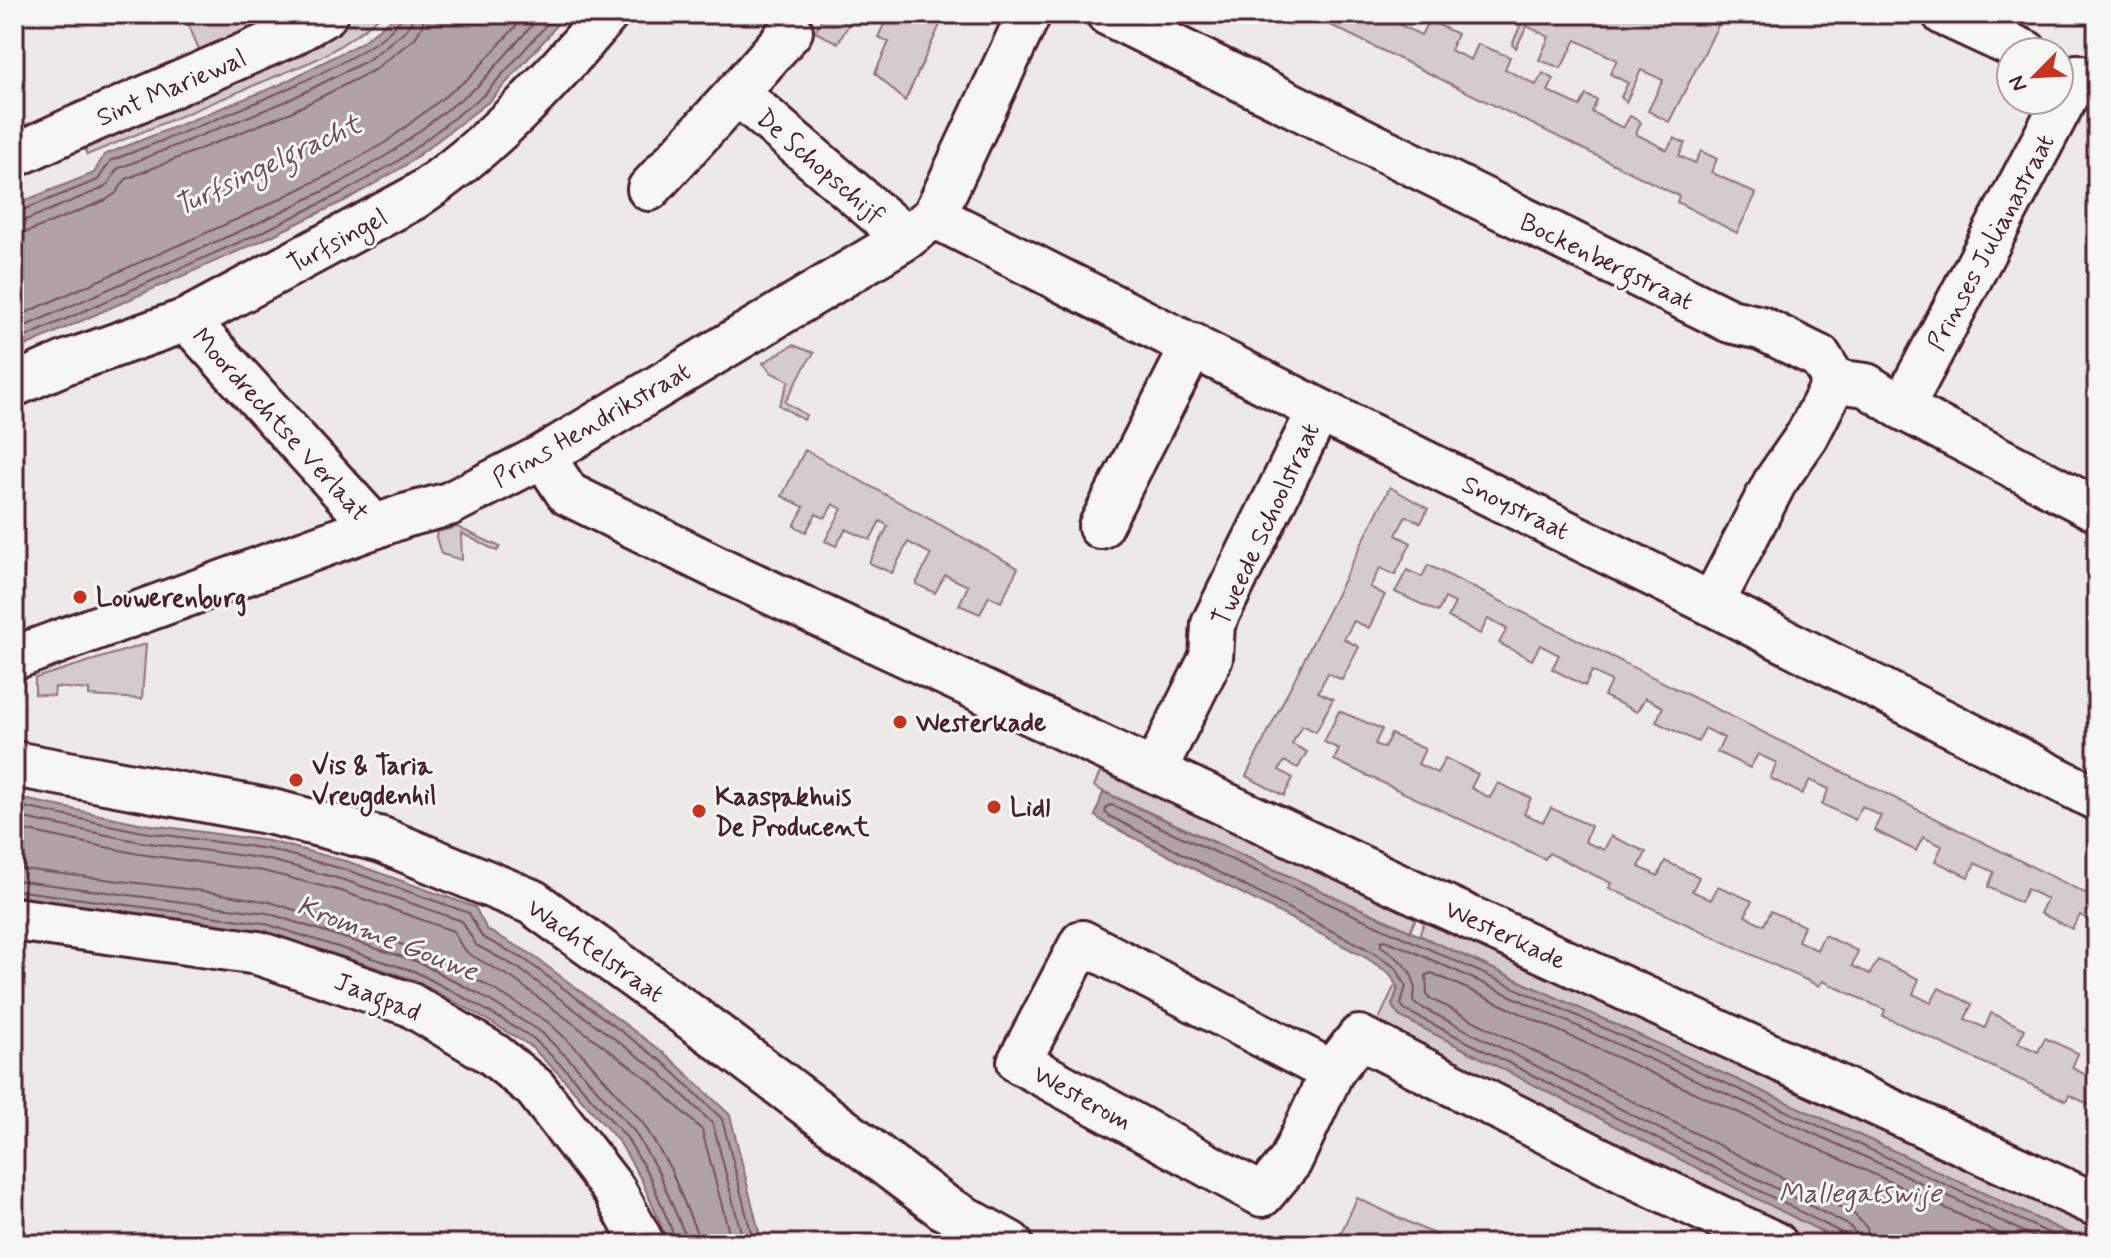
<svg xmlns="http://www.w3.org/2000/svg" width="2111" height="1258" viewBox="0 0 2111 1258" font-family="Mynerve,sans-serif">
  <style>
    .green { fill: #d4cbca; stroke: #8f757a; stroke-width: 2 }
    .water { fill: #b1a2a3; stroke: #886e73; stroke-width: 2 }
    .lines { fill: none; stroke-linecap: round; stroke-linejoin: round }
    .shore { stroke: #73535b; stroke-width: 2 }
    .street-casing { stroke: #4a1f2b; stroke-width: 48 }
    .secondary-casing { stroke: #4a1f2b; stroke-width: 50 }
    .street { stroke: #f6f6f2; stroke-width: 42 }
    .secondary { stroke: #f6f6f2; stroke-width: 44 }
    .poi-dot { fill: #c8321e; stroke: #f6f6f2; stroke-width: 3 }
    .labels { text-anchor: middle; stroke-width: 6; stroke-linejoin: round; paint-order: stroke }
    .street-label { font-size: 26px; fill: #4a1f2b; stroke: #f6f6f2 }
    .poi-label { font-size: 26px; font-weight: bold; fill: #4a1f2b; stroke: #f6f6f2; text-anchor: start }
    .water-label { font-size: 28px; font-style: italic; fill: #6e4d55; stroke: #f6f6f2 }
  </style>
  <rect width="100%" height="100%" fill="#ece9e6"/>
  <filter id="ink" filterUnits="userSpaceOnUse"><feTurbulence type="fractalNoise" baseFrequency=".0125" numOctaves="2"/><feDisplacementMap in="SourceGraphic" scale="16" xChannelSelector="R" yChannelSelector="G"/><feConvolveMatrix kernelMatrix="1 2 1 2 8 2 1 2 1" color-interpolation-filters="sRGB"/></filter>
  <g filter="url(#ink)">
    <!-- green -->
    <path class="green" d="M 184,14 L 291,14 L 201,54 Z
      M 355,14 L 383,14 C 361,32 341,47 315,60 L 87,155 L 80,138 L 339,26 Z
      M 824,14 L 855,14 L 838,43 L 815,32 Z
      M 902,14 L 945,14 L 905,101 L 875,73 L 889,42 L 878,37 L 887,18 L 898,22 Z
      M 1308,14 L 1406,14 L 1400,25 L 1421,35 L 1429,20 L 1457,34 L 1450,50 L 1471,60 L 1478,44 L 1510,57 L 1505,69 L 1536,85 L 1543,73 L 1554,79 L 1548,91 L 1580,106 L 1586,95 L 1597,100 L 1592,112 L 1623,128 L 1630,116 L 1641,122 L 1636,134 L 1667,150 L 1674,138 L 1685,143 L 1679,156 L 1695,163 L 1701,151 L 1717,159 L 1711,172 L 1756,194 L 1737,233 L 1677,202 L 1679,196 Z
      M 1509,14 L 1684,14 L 1684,17 L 1695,21 L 1698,14 L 1724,14 L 1669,122 L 1648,111 L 1663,80 L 1641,70 L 1626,102 L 1621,97 L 1628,83 L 1610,74 L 1617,60 L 1576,40 L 1561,68 L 1539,60 L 1549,37 L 1527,26 L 1516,48 L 1512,45 L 1521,24 L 1508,17 Z
      M 793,345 L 814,353 C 802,368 795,386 785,402 L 806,415 L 804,420 L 779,405 L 789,381 L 772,373 L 763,363 Z
      M 805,450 L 1018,568 L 1001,602 L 989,596 L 980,614 L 959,605 L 968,586 L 945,575 L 935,593 L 916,584 L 931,554 L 908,542 L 892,573 L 869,563 L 888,526 L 880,521 L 870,540 L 846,529 L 836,546 L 825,541 L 842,509 L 833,504 L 825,518 L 816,514 L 806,532 L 794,526 L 804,507 L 782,496 Z
      M 1390,487 L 1428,509 L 1421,523 L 1406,516 L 1396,535 L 1411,543 L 1395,575 L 1380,568 L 1370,587 L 1385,595 L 1369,628 L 1354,621 L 1344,639 L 1359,647 L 1342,680 L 1328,673 L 1318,692 L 1333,699 L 1316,732 L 1302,725 L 1292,744 L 1307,752 L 1298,768 L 1284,761 L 1279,770 L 1293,778 L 1284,796 L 1246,776 Z
      M 457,527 L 500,547 L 497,551 L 461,533 L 462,560 L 441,554 L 436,537 L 437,532 Z
      M 1428,565 L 2097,899 L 2097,923 L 2080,915 L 2072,929 L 2040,913 L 2047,899 L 2027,889 L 2020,903 L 1988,887 L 1994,872 L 1975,863 L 1968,877 L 1935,861 L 1942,846 L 1923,837 L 1916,851 L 1874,830 L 1881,816 L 1862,806 L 1855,820 L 1822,804 L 1829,789 L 1810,780 L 1802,794 L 1770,778 L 1777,763 L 1758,754 L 1750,768 L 1717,752 L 1724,738 L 1705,728 L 1698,742 L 1656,722 L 1663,707 L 1645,698 L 1637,712 L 1604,696 L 1611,681 L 1592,671 L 1585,686 L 1552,669 L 1559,655 L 1540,645 L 1532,660 L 1499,643 L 1507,629 L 1488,619 L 1480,634 L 1448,617 L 1455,603 L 1445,598 L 1438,612 L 1395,592 L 1407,570 L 1422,577 Z
      M 146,644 L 142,699 L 89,696 L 89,690 L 55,687 L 54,696 L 35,694 L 35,678 Z
      M 1339,711 L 1382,729 L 1375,744 L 1384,748 L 1391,734 L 1425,749 L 1418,764 L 1437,773 L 1445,758 L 1478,774 L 1471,788 L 1490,798 L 1498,783 L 1531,798 L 1524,814 L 1543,822 L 1551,808 L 1591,826 L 1585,842 L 1604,850 L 1611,836 L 1646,852 L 1639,867 L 1658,876 L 1665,861 L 1699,877 L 1692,891 L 1711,900 L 1718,886 L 1752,901 L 1745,916 L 1764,925 L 1771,911 L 1804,926 L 1798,941 L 1817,950 L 1824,935 L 1858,951 L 1852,966 L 1870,974 L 1878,960 L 1919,979 L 1913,994 L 1931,1003 L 1939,988 L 1972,1004 L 1965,1019 L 1985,1028 L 1991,1013 L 2025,1029 L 2018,1043 L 2038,1052 L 2045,1038 L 2078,1053 L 2072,1068 L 2090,1077 L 2097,1063 L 2097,1108 L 2069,1095 L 2066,1101 L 1883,1016 L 1885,1010 L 1823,981 L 1819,986 L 1609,888 L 1611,883 L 1549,853 L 1545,859 L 1334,760 L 1339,749 L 1324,742 Z
      M 1106,759 L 1422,906 L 1410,931 L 1096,788 L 1094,786 Z
      M 1430,909 L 2097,1220 L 2097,1244 L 2091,1244 L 1905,1156 L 1419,935 Z
      M 1394,987 L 1398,988 L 1392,1005 L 1399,1016 L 1846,1244 L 1800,1244 L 1692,1189 L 1695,1182 L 1667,1168 L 1664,1175 L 1610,1149 L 1613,1142 L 1585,1127 L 1581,1134 L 1528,1099 L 1436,1052 L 1413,1041 L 1374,1030 Z
      M 1357,1198 L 1455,1244 L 1336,1244 Z"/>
    <!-- water -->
    <path class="water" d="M 398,14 L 564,14 L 549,35 L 491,100 L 403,167 L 348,199 L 263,240 L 14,351 L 14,205 L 94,173 L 104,155 L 279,85 L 359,44 Z
      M 1103,792 L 1905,1156 L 2091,1244 L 1846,1244 L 1399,1016 L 1392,1006 L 1398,988 L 1390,974 L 1365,957 L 1105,823 L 1095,816 Z
      M 14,797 L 144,824 L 269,841 L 349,862 L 475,907 L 487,930 L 528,952 L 669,1057 L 730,1115 L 762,1244 L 669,1244 L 642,1181 L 620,1143 L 561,1076 L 529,1045 L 470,1010 L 412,979 L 262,931 L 15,898 Z"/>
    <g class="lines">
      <!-- shore -->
      <path class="shore" d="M 14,212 L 20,211 L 98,180 L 110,161 C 155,143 397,55 402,14
        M 14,222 L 23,221 L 101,189 L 109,183 L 117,169 L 287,101 L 368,60 L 406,30 L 411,23 L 412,14
        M 14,234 L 27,232 L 106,200 L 116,193 L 126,179 L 291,112 L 374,70 L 415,38 L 422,27 L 424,14
        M 14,318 L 251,213 L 334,172 L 386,142 L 470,77 L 527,14
        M 14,331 L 256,224 L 340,183 L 392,152 L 478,86 L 542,14
        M 14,342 L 260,233 L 344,192 L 398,161 L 485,94 L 542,30 L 554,14
        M 14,805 L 143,832 L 268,849 L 347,870 L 469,913 L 482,937 L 524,959 L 664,1063 L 722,1119 L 754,1244
        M 14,816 L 141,842 L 266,859 L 344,880 L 462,921 L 476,945 L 518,968 L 657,1070 L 713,1124 L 744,1244
        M 14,828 L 139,854 L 263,871 L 341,891 L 453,931 L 462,947 L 469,954 L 512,978 L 649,1080 L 702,1130 L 732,1244
        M 14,868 L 203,891 L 270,902 L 422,951 L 485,984 L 548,1022 L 583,1055 L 643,1123 L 670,1168 L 696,1231 L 698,1244
        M 14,880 L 267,913 L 418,962 L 479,994 L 541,1032 L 574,1064 L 634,1131 L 659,1173 L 685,1235 L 686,1244
        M 14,890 L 263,923 L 416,972 L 474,1003 L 533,1038 L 567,1071 L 627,1138 L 650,1177 L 675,1238 L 676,1244
        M 1848,1244 L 1847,1238 L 1842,1233 L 1405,1010 L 1401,1004 L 1406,986 L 1396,968 L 1369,950 L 1109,816 L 1105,812 L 1107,806 L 1112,805 C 1432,952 1754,1093 2072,1244
        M 1858,1244 L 1856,1233 L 1848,1225 L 1415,1004 L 1413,1001 C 1421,974 1401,960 1381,946 L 1381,941 L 1385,940 L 1412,951 L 1898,1172 L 2049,1244
        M 1870,1244 L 1867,1228 L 1854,1214 L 1429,998 L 1427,995 L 1426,975 L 1432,973 L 1893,1183 L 2021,1244"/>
      <!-- street casing -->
      <g class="street-casing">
        <path id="street" d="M 1108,14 L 1730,321 L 1761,328 L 1820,357 L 1835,381 L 1866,385 L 1902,408 L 2097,510
          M 1944,14 L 2026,52
          M 737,93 L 791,31
          M 14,156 L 68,131 L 290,35 L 326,14
          M 649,189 L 737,93 L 906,238
          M 934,216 L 1319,410 L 1712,604 L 2097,799
          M 187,320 L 375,527
          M 14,385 L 67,362 L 187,320 L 414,198 C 488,149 551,81 607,14
          M 1902,408 L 2077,76
          M 543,456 L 568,494 L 718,568 L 1429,899 L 2097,1205
          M 1100,527 L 1193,345
          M 1712,604 L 1775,482 L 1807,436 L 1835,381
          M 14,658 L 404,516 L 449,504 L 543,456 L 906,238 L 934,216 L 1029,14
          M 1155,770 L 1211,658 L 1213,624 L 1319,410
          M 14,919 L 258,953 L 409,1004 L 493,1054 L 535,1088 L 614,1190 L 643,1244
          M 1082,942 L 1332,1072 L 1290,1162 L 1262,1195 L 1019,1062 Z
          M 1332,1072 L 1359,1037 L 1629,1174 L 1776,1244"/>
      </g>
      <!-- secondary casing -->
      <g class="secondary-casing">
        <path id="secondary" d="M 14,764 L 272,812 L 382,840 L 532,902 L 713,1033 L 945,1208 L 1010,1244"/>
      </g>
      <!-- street -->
      <use href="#street" class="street"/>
      <!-- secondary -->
      <use href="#secondary" class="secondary"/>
    </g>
  </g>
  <!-- markers -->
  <g class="poi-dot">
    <circle cx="80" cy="597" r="8"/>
    <circle cx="900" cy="722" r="8"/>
    <circle cx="296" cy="780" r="8"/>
    <circle cx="994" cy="807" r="8"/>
    <circle cx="699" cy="811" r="8"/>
  </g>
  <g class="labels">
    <!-- street labels -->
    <g class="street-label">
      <text transform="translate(171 87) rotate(-23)" y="9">Sint Mariewal</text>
      <text transform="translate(821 166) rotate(41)" y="9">De Schopschijf</text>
      <text transform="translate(337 240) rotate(-28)" y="9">Turfsingel</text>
      <text transform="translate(1990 242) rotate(-62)" y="9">Prinses Julianastraat</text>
      <text transform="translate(1607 261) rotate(26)" y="9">Bockenbergstraat</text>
      <text transform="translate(281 424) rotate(48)" y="9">Moordrechtse Verlaat</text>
      <text transform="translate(591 424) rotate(-30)" y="9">Prins Hendrikstraat</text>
      <text transform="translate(1516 507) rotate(26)" y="9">Snoystraat</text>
      <text transform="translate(1265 524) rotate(-65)" y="9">Tweede Schoolstraat</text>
      <text transform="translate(1506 934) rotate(25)" y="9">Westerkade</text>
      <text transform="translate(596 950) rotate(35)" y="9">Wachtelstraat</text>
      <text transform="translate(378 996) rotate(22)" y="9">Jaagpad</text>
      <text transform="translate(1083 1097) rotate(29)" y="9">Westerom</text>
    </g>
    <!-- poi labels -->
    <g class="poi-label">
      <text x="96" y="606">Louwerenburg</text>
      <text x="916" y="731">Westerkade</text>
      <text x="312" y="774">Vis &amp; Taria<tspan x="312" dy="30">Vreugdenhil</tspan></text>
      <text x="715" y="805">Kaaspakhuis<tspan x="715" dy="30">De Producent</tspan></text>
      <text x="1010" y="816">Lidl</text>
    </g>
    <!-- water labels -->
    <g class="water-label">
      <text transform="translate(267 164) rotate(-25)" y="10">Turfsingelgracht</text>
      <text transform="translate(388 937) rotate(21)" y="10">Kromme Gouwe</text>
      <text x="1860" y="1202">Mallegatswije</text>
    </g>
  </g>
  <!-- margin -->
  <rect width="2111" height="1258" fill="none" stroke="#f6f6f2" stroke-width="48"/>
  <rect x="24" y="24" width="2063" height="1210" fill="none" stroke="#4a1f2b" stroke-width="3" filter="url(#ink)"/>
  <!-- north arrow -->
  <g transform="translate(2035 76) rotate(246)"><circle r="38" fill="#f6f6f2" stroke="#b1a0a2" stroke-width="2"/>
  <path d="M0-6L14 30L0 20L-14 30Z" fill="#c8321e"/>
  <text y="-12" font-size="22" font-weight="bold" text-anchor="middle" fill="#4a1f2b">N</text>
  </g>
</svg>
